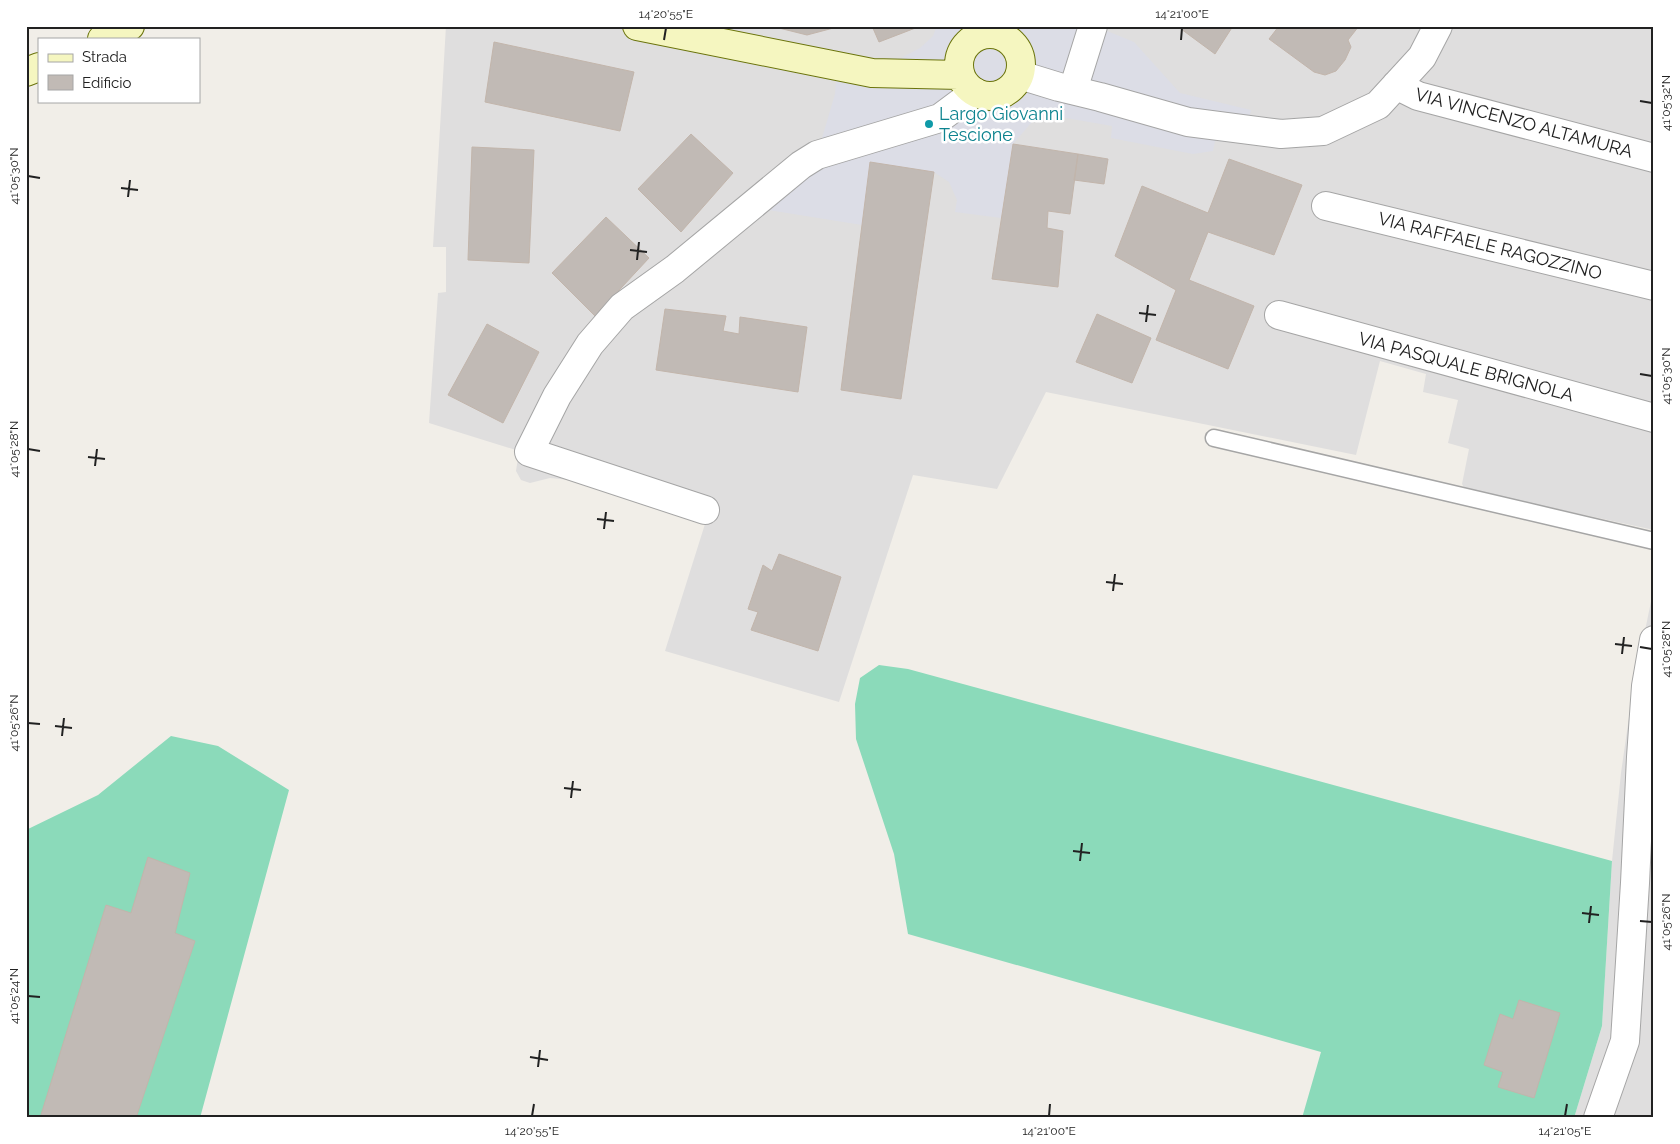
<svg xmlns="http://www.w3.org/2000/svg" width="1680" height="1144" viewBox="0 0 1680 1144" font-family="Raleway,sans-serif">
  <style>
    .residential { fill: #dfdede }
    .pitch { fill: #8bdaba }
    .plaza { fill: #dcdde6 }
    .building { fill: #c1bab5; stroke: #c2b5ab }
    .lines { fill: none; stroke-linecap: round; stroke-linejoin: round }
    .lane-casing { stroke: #a5a5a5; stroke-width: 19 }
    .street-casing { stroke: #a5a5a5; stroke-width: 30 }
    .secondary-casing { stroke: #6b740c; stroke-width: 30 }
    .lane { stroke: #fff; stroke-width: 16 }
    .street { stroke: #fff; stroke-width: 28 }
    .secondary { stroke: #f5f6c0; stroke-width: 28 }
    .ticks { fill: none; stroke: #212121; stroke-width: 2 }
    .culture-dot { fill: #0f9aa8; stroke: #fff; stroke-width: 2 }
    .labels { text-anchor: middle; stroke-width: 5; stroke-linejoin: round; paint-order: stroke }
    .culture-label { font-size: 18px; fill: #0d838f; stroke: #fff; text-anchor: start }
    .street-label { font-size: 18px; fill: #212121; stroke: #fff }
    .neatline { fill: none; stroke: #212121; stroke-width: 2 }
    .ticks-label { font-size: 12px; text-anchor: middle; fill: #212121 }
  </style>
  <rect width="100%" height="100%" fill="#f1eee8"/>
  <!-- residential -->
  <path class="residential" d="M 446,26 L 1654,26 L 1654,530 L 1465,489 L 1462,484 L 1469,449 L 1448,443 L 1458,400 L 1423,392 L 1426,374 L 1380,361 L 1356,455 L 1046,392 L 997,489 L 913,475 L 839,702 L 665,651 L 705,524 L 580,481 L 550,478 L 530,483 L 521,480 L 516,471 L 519,451 L 429,423 L 438,293 L 446,292 L 446,247 L 433,247 Z
    M 1654,587 L 1654,1118 L 1574,1118 L 1602,1026 L 1612,861 L 1621,773 L 1633,689 Z"/>
  <!-- pitch -->
  <path class="pitch" d="M 879,665 L 908,669 L 1612,861 L 1602,1026 L 1574,1118 L 1302,1118 L 1321,1052 L 908,934 L 894,854 L 856,739 L 855,704 L 860,678 Z
    M 171,736 L 218,746 L 289,790 L 200,1118 L 26,1118 L 26,830 L 98,795 Z"/>
  <!-- plaza -->
  <path class="plaza" d="M 937,26 L 1095,26 L 1134,42 L 1180,93 L 1251,110 L 1244,143 L 1215,141 L 1213,151 L 1193,154 L 1111,138 L 1112,126 L 1049,115 L 1032,122 L 1013,144 L 1001,218 L 955,212 L 957,200 L 949,182 L 934,172 L 870,162 L 862,225 L 762,209 L 817,155 L 835,94 L 837,66 L 871,59 L 901,58 L 920,48 L 933,36 Z"/>
  <!-- building -->
  <path class="building" d="M 779,26 L 841,26 L 807,35 L 779,28 Z
    M 872,26 L 918,26 L 918,27 L 879,42 Z
    M 1177,26 L 1233,26 L 1215,54 Z
    M 1279,26 L 1359,26 L 1348,40 L 1351,47 L 1345,60 L 1336,71 L 1325,75 L 1314,72 L 1269,39 Z
    M 494,42 L 634,72 L 620,131 L 485,102 Z
    M 691,134 L 733,173 L 681,232 L 638,189 Z
    M 1013,144 L 1078,154 L 1070,214 L 1048,211 L 1047,228 L 1063,231 L 1058,287 L 992,279 Z
    M 472,147 L 534,150 L 529,263 L 468,260 Z
    M 1078,154 L 1108,159 L 1104,184 L 1074,180 Z
    M 1229,159 L 1302,185 L 1274,255 L 1208,232 L 1189,280 L 1254,306 L 1228,369 L 1156,340 L 1176,290 L 1115,256 L 1142,186 L 1208,213 Z
    M 870,162 L 934,172 L 901,399 L 841,390 Z
    M 606,217 L 649,258 L 595,316 L 552,273 Z
    M 665,309 L 726,316 L 723,331 L 739,334 L 740,317 L 807,327 L 798,392 L 656,370 Z
    M 1097,314 L 1151,338 L 1132,383 L 1076,362 Z
    M 487,324 L 539,352 L 503,423 L 448,395 Z
    M 779,554 L 841,577 L 818,651 L 751,630 L 758,612 L 748,609 L 763,565 L 772,571 Z
    M 148,857 L 190,873 L 175,933 L 195,941 L 136,1118 L 40,1118 L 106,905 L 131,913 Z
    M 1519,1000 L 1560,1013 L 1534,1098 L 1498,1087 L 1503,1072 L 1484,1065 L 1500,1014 L 1513,1019 Z"/>
  <g class="lines">
    <!-- lane casing -->
    <g class="lane-casing">
      <path id="lane" d="M 1214,438 L 1654,541"/>
    </g>
    <!-- street casing -->
    <g class="street-casing">
      <path id="street" d="M 1020,75 L 1059,87 L 1100,97 L 1188,122 L 1281,134 L 1323,131 L 1378,105 L 1422,57 L 1438,26
        M 1396,85 L 1418,96 L 1654,158
        M 1073,90 L 1093,26
        M 1326,206 L 1654,286
        M 1279,315 L 1654,418
        M 705,510 L 529,452 L 557,396 L 590,344 L 622,307 L 675,269 L 801,165 L 817,155 L 940,118 L 975,92
        M 1598,1118 L 1625,1041 L 1635,883 L 1641,757 L 1646,686 L 1654,640"/>
    </g>
    <!-- secondary casing -->
    <g class="secondary-casing">
      <path id="secondary" d="M 637,26 L 872,73 L 960,75
        M959 65a31 31 0 1 1 62 0a31 31 0 1 1-62 0Z
        M 102,39 L 130,26
        M 26,72 L 39,67"/>
    </g>
    <!-- lane -->
    <use href="#lane" class="lane"/>
    <!-- street -->
    <use href="#street" class="street"/>
    <!-- secondary -->
    <use href="#secondary" class="secondary"/>
  </g>
  <!-- ticks -->
  <path class="ticks" d="M 664,40 L 666,28M 1181,40 L 1182,28M 1640,101 L 1652,103M 28,176 L 40,178M 121,188 L 138,190M 128,197 L 130,180M 630,250 L 647,252M 637,260 L 639,242M 1139,313 L 1156,315M 1146,322 L 1148,305M 1640,374 L 1652,376M 28,449 L 40,451M 88,457 L 105,459M 95,466 L 97,449M 597,519 L 614,521M 604,529 L 606,512M 1106,582 L 1123,584M 1113,591 L 1115,574M 1615,644 L 1632,646M 1640,647 L 1652,649M 1622,654 L 1624,637M 28,723 L 40,724M 55,726 L 72,728M 62,736 L 64,718M 564,788 L 581,790M 571,798 L 573,781M 1073,851 L 1090,853M 1080,861 L 1082,843M 1582,913 L 1599,915M 1640,921 L 1652,922M 1589,923 L 1591,906M 28,996 L 40,997M 530,1057 L 548,1060M 538,1067 L 540,1050M 532,1116 L 534,1104M 1049,1116 L 1050,1104M 1565,1116 L 1567,1104"/>
  <!-- markers -->
  <circle class="culture-dot" cx="929" cy="124" r="5"/>
  <g class="labels">
    <!-- culture labels -->
    <g class="culture-label">
      <text x="939" y="120">Largo Giovanni<tspan x="939" dy="21">Tescione</tspan></text>
    </g>
    <!-- street labels -->
    <g class="street-label">
      <text transform="translate(1524 123) rotate(15)" y="6">VIA VINCENZO ALTAMURA</text>
      <text transform="translate(1490 246) rotate(14)" y="6">VIA RAFFAELE RAGOZZINO</text>
      <text transform="translate(1466 367) rotate(15)" y="6">VIA PASQUALE BRIGNOLA</text>
    </g>
  </g>
  <!-- border -->
  <rect width="1680" height="1144" fill="none" stroke="#ffffff" stroke-width="55"/>
  <!-- legend -->
  <rect x="38" y="38" width="162" height="65" fill="#ffffff" stroke="#a6a6a6"/>
  <rect x="48" y="54" width="25" height="8" fill="#f5f6c0" stroke="#a6a6a6"/>
  <text x="82" y="62" font-size="15" fill="#212121">Strada</text>
  <rect x="48" y="75" width="25" height="15" fill="#c1bab5" stroke="#a6a6a6"/>
  <text x="82" y="88" font-size="15" fill="#212121">Edificio</text>
  <rect x="28" y="28" width="1624" height="1088" class="neatline"/>
  <g class="ticks-label">
    <text x="666" y="18">14°20'55"E</text>
    <text x="1182" y="18">14°21'00"E</text>
    <text transform="translate(1666 103) rotate(-90)" y="4">41°05'32"N</text>
    <text transform="translate(14 176) rotate(-90)" y="4">41°05'30"N</text>
    <text transform="translate(1666 376) rotate(-90)" y="4">41°05'30"N</text>
    <text transform="translate(14 449) rotate(-90)" y="4">41°05'28"N</text>
    <text transform="translate(1666 649) rotate(-90)" y="4">41°05'28"N</text>
    <text transform="translate(14 723) rotate(-90)" y="4">41°05'26"N</text>
    <text transform="translate(1666 922) rotate(-90)" y="4">41°05'26"N</text>
    <text transform="translate(14 996) rotate(-90)" y="4">41°05'24"N</text>
    <text x="532" y="1135">14°20'55"E</text>
    <text x="1049" y="1135">14°21'00"E</text>
    <text x="1565" y="1135">14°21'05"E</text>
  </g>
</svg>
